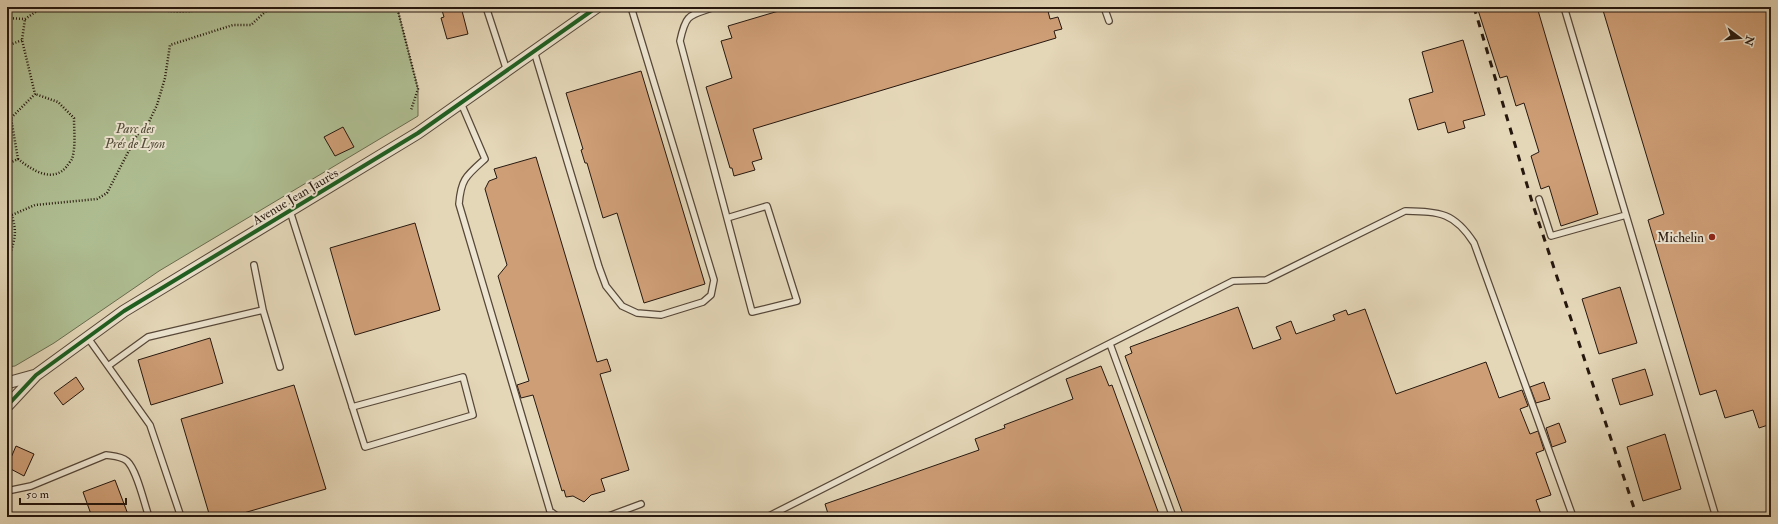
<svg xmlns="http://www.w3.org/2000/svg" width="1778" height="524" viewBox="0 0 1778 524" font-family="'IM FELL Double Pica',serif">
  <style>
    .green { fill: #afbf93; stroke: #6a6b50 }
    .building { fill: #ce9e76; stroke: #26170e }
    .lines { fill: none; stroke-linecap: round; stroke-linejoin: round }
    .lane-casing { stroke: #564738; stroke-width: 8 }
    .street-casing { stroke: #564738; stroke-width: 13 }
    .path { stroke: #26170e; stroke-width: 2.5; stroke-dasharray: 1 2; stroke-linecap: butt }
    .lane { stroke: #ede5d1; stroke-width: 5.5 }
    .street { stroke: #ede5d1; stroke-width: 11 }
    .rail { stroke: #26170e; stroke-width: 3; stroke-dasharray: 7 7; stroke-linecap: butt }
    .cycleway-casing { stroke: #ede5d1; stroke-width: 6 }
    .cycleway { stroke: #1b5e20; stroke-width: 4 }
    .poi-dot { fill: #8f2418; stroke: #ede5d1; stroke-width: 1.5 }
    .labels { text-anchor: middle; stroke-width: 4; stroke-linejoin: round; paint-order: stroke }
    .park-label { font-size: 13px; font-style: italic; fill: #4f4936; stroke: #ede5d1 }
    .street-label { font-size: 13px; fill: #26170e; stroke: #ede5d1 }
    .poi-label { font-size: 13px; fill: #26170e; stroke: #ede5d1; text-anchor: end }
  </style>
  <rect width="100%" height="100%" fill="#e4d7b8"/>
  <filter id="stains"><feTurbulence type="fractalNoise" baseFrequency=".005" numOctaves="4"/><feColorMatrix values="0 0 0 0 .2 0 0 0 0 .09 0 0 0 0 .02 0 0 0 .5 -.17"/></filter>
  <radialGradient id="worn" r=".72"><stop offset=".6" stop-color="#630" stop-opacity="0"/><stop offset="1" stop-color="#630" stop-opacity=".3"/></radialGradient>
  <!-- green -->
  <path class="green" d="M 7,7 L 397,7 L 418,89 L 418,116 L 159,271 L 54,343 L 15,366 L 7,367 Z"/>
  <!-- building -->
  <path class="building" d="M 441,7 L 461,7 L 468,34 L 447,39 L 441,18 L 444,17 Z
    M 792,7 L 1047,7 L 1050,19 L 1058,17 L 1062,29 L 1054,31 L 1056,38 L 753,129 L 762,159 L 752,162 L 755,170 L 734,176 L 732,168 L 730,168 L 706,87 L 732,78 L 721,41 L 732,38 L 728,26 Z
    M 1477,7 L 1537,7 L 1598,214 L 1561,226 L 1549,186 L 1541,189 L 1531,156 L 1539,152 L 1524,103 L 1516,106 L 1507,76 L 1500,78 Z
    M 1602,7 L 1771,7 L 1771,424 L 1759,428 L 1753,410 L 1725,418 L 1716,390 L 1700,395 L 1648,220 L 1664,214 Z
    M 1463,40 L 1485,115 L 1463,121 L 1465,128 L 1448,133 L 1445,122 L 1418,130 L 1409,99 L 1433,92 L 1422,52 Z
    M 641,71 L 705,284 L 644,303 L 617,213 L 603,218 L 587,163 L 585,163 L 581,150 L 583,149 L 566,93 Z
    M 343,127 L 354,147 L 335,156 L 324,137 Z
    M 536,157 L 597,362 L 607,359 L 611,371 L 600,374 L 629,470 L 601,479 L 605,491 L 591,495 L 584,502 L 573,496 L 566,497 L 564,490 L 562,491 L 533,395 L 521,398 L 517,385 L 529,381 L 498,276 L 507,265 L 485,189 L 489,181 L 497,178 L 494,169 Z
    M 415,223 L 440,310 L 355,335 L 330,248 Z
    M 1620,287 L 1637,343 L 1599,354 L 1582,299 Z
    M 1238,307 L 1253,349 L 1281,339 L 1276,327 L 1291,321 L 1296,334 L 1335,320 L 1333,315 L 1346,310 L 1348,315 L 1365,309 L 1396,394 L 1486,362 L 1499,398 L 1522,390 L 1528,406 L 1520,409 L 1530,434 L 1538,431 L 1544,450 L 1536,453 L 1551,495 L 1536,500 L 1542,517 L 1184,517 L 1125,356 L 1132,353 L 1130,347 Z
    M 210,338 L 223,383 L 151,405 L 138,360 Z
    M 1101,366 L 1109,386 L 1112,385 L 1160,517 L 829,517 L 825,504 L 979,450 L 975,439 L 1005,428 L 1004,425 L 1073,399 L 1066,379 Z
    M 1645,369 L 1653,395 L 1620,405 L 1612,379 Z
    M 76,377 L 84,389 L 63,405 L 54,393 Z
    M 1544,382 L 1550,399 L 1536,403 L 1530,387 Z
    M 294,385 L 326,489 L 230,517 L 210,517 L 181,419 Z
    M 1559,423 L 1566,442 L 1552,447 L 1546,428 Z
    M 1665,434 L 1681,489 L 1643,501 L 1627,447 Z
    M 16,446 L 34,454 L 24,476 L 7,467 Z
    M 115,480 L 129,517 L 92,517 L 83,492 Z"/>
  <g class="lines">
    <!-- lane casing -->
    <g class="lane-casing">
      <path id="lane" d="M 486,7 L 507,71
        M 715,7 C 689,16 686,13 680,41 L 752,312 L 797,301 L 767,206 L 727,218
        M 1104,7 L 1109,21
        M 1564,7 L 1716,517
        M 534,51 L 599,267 L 606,286 L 622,306 L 637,313 L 661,315 L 703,302 L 711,295 L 714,280 L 631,7
        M 461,103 L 485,159 C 466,176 461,179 459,204 L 550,511 L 558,517
        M 1539,199 L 1551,236 L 1626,215
        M 290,211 L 365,447 L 473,415 L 463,377 L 352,407
        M 254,265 L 263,310
        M 88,338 L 150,425 L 181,517
        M 1110,344 L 1173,517
        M 108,366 L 148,337 L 263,310 L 280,367
        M 7,491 L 31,486 L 106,455 C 112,456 121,456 127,461 C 137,470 144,503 149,517
        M 606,517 L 641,504
        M 767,517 L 1233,281 L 1266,280 L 1405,211 C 1440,212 1454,212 1474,243 L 1573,517"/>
    </g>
    <!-- street casing -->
    <g class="street-casing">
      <path id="street" d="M 7,383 L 36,375
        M 7,406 L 36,375 L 124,311 L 418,133 L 597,7"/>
    </g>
    <!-- path -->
    <path class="path" d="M 147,7 C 170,13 190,13 214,7
      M 397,7 L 418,89 L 411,110
      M 7,18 L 25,19 L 43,7
      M 7,46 L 22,40
      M 18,159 C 32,170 53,184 67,166 C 68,164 71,161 72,159 C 76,146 74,132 74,118 L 58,102 L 35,94
      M 7,164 L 18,159 L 11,118 L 35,94 L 22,40 L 25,19
      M 7,200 C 17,231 18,232 7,262
      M 12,215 L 35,205 L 97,199 L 107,193 L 137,135 L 148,124 L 157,105 L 165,78 L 170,45 L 233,25 L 251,25 L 266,11 L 286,7"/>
    <!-- lane -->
    <use href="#lane" class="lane"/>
    <!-- street -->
    <use href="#street" class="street"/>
    <!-- rail -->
    <path class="rail" d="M 1474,7 L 1533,205 L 1637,517"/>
    <!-- cycleway casing -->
    <g class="cycleway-casing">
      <path id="cycleway" d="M 7,406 L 36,375 L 124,311 L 418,133 L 597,7"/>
    </g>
    <!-- cycleway -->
    <use href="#cycleway" class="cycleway"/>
  </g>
  <!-- markers -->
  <circle class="poi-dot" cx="1712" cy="237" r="4"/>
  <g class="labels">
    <!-- park labels -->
    <g class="park-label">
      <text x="135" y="133">Parc des<tspan x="135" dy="15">Prés de Lyon</tspan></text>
    </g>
    <!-- street labels -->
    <g class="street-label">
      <text transform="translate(295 196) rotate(-31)" y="5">Avenue Jean Jaurès</text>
    </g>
    <!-- poi labels -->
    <g class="poi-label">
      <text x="1704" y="242">Michelin</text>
    </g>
  </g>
  <!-- margin -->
  <rect width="1778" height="524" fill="none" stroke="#e4d7b8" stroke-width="24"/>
  <rect x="8" y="8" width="1762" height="508" fill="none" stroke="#26170e" stroke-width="2"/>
  <rect x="12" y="12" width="1754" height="500" fill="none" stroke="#26170e"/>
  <!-- north arrow -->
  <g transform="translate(1740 38) rotate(106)" stroke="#ede5d1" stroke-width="3" paint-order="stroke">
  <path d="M0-3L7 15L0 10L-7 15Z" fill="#26170e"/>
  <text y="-6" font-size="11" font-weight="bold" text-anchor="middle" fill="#26170e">N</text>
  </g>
  <!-- scale -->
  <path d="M20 498v6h106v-6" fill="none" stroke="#26170e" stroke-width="2"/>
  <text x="26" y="498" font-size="12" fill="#26170e" stroke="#ede5d1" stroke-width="3" paint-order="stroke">50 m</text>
  <rect width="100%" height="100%" filter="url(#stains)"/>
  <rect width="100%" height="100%" fill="url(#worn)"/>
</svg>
